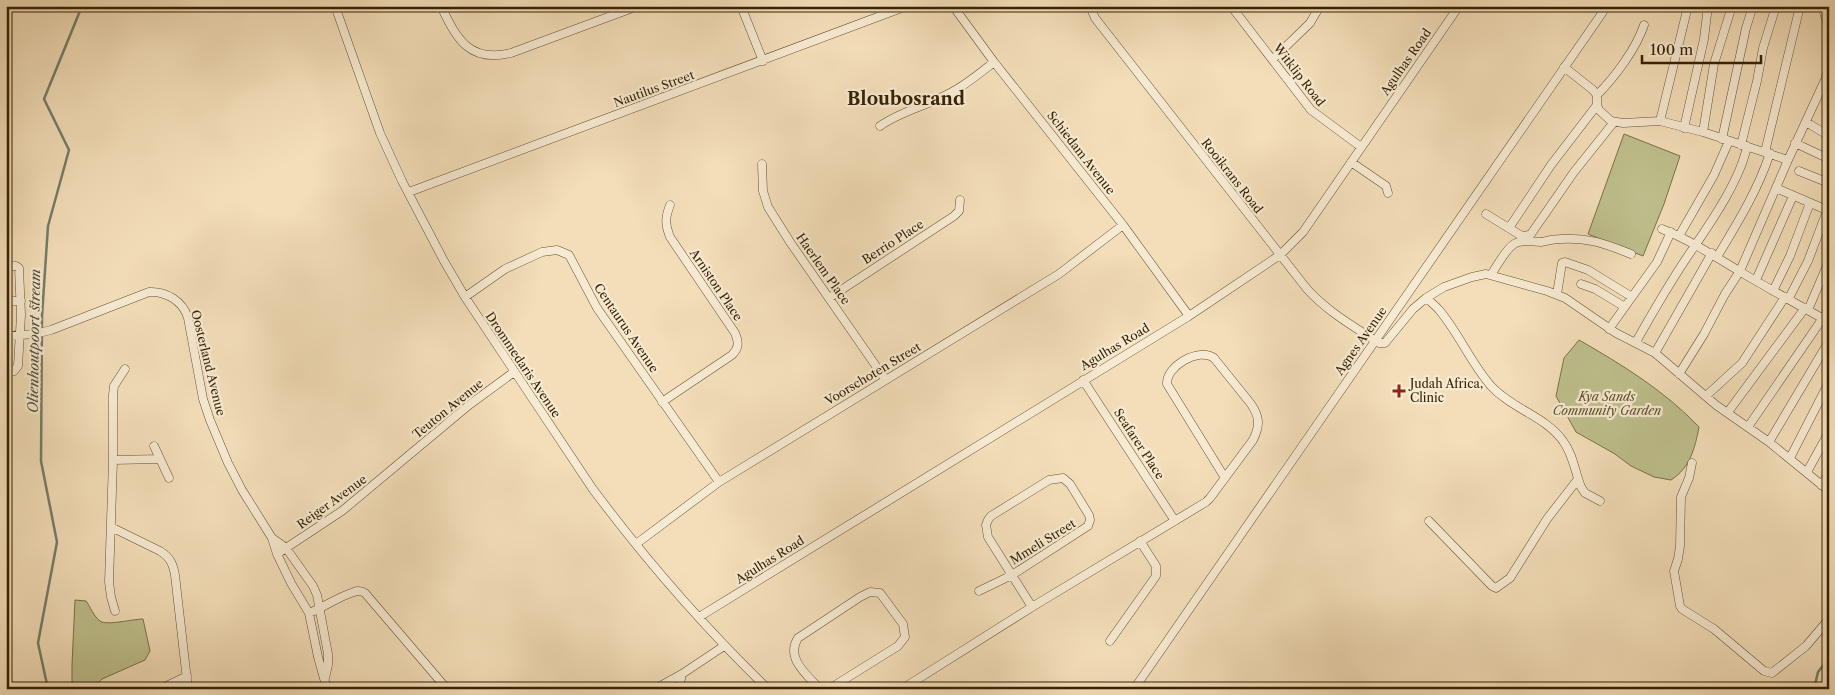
<svg xmlns="http://www.w3.org/2000/svg" width="1835" height="695" viewBox="0 0 1835 695" font-family="'Libre Caslon Text',serif">
  <style>
    .green { fill: #bec08d; stroke: #7a7148 }
    .lines { fill: none; stroke-linecap: round; stroke-linejoin: round }
    .stream { stroke: #737e6b; stroke-width: 2.5 }
    .street-casing { stroke: #655131; stroke-width: 9 }
    .street { stroke: #f7ead2; stroke-width: 8 }
    .poi-dot { fill: #8f2418; stroke: #f7ead2; stroke-width: 2 }
    .labels { text-anchor: middle; stroke-width: 4.5; stroke-linejoin: round; paint-order: stroke }
    .street-label { font-size: 12px; fill: #362204; stroke: #f7ead2 }
    .poi-label { font-size: 12px; fill: #362204; stroke: #f7ead2; text-anchor: start }
    .park-label { font-size: 12px; font-style: italic; fill: #5f512d; stroke: #f7ead2 }
    .water-label { font-size: 14px; font-style: italic; fill: #545037; stroke: #f7ead2 }
    .district-label { font-size: 18px; font-weight: bold; fill: #362204; stroke: #f7ead2 }
  </style>
  <rect width="100%" height="100%" fill="#f3deb9"/>
  <filter id="stains"><feTurbulence type="fractalNoise" baseFrequency=".004" numOctaves="4"/><feColorMatrix values="0 0 0 0 .2 0 0 0 0 .09 0 0 0 0 .02 0 0 0 .5 -.17"/></filter>
  <radialGradient id="worn" r=".72"><stop offset=".6" stop-color="#630" stop-opacity="0"/><stop offset="1" stop-color="#630" stop-opacity=".3"/></radialGradient>
  <!-- green -->
  <path class="green" d="M 1624,134 L 1680,156 L 1664,204 L 1643,256 L 1588,234 Z
    M 1579,340 C 1621,364 1665,391 1699,427 C 1695,448 1690,468 1671,480 L 1654,477 L 1631,466 L 1615,454 L 1576,432 L 1556,396 L 1564,358 Z
    M 75,600 L 86,601 C 90,606 94,617 100,621 C 106,626 133,619 143,619 L 150,651 L 145,660 L 102,679 L 92,689 L 72,689 L 72,665 Z"/>
  <g class="lines">
    <!-- stream -->
    <path class="stream" d="M 48,689 L 38,643 L 57,542 L 41,461 L 42,316 L 48,226 L 69,150 L 44,99 L 82,6
      M 1814,689 L 1818,672 L 1829,658"/>
    <!-- street casing -->
    <g class="street-casing">
      <path id="street" d="M 335,6 L 380,133 L 402,181 L 444,261 L 465,297 L 592,488 C 645,559 704,627 768,689
        M 441,6 C 457,40 470,63 511,53 L 638,6
        M 741,6 L 763,61
        M 953,6 L 994,62 L 1123,225 L 1189,316
        M 1090,6 L 1095,18 L 1307,289 C 1328,312 1353,326 1379,343 L 1385,343 L 1413,309 L 1426,298 L 1444,287 L 1472,277 L 1486,274 L 1547,291 L 1565,298 L 1616,333 L 1655,353 L 1716,405 L 1769,442 L 1829,491
        M 1231,6 L 1311,110 L 1361,147
        M 1822,6 L 1829,29
        M 1273,59 L 1310,23 L 1320,6
        M 1564,67 L 1593,90 L 1597,95 L 1597,105 L 1599,110 L 1611,121 L 1623,123 L 1660,121 L 1703,132 L 1788,160
        M 1597,95 C 1615,77 1636,49 1644,25
        M 1660,121 L 1688,6
        M 1806,122 L 1829,136
        M 880,126 C 901,111 927,106 950,93 C 966,85 980,73 994,62
        M 1684,128 L 1704,39 L 1708,6
        M 1703,132 L 1714,64 L 1732,6
        M 1722,139 L 1746,28 L 1753,6
        M 1795,143 L 1829,159
        M 1741,145 L 1757,81 L 1763,48 L 1776,6
        M 1765,152 L 1800,6
        M 1351,162 L 1386,186 L 1388,193
        M 762,164 L 763,191 L 768,207 L 790,242 L 885,379
        M 1799,171 L 1829,183
        M 1776,188 L 1829,211
        M 409,192 L 907,6
        M 1486,214 L 1520,235 L 1526,236 L 1531,234 L 1574,172 L 1614,122
        M 1509,228 L 1551,165 L 1597,105
        M 1662,229 C 1690,240 1714,256 1739,271 C 1769,289 1799,305 1829,322
        M 1679,236 L 1714,175 L 1729,141
        M 1717,257 C 1737,224 1758,190 1770,153
        M 6,266 L 16,266 L 19,268 L 21,315 L 18,366 L 14,371 L 6,374
        M 1491,275 C 1496,267 1506,249 1514,244 C 1522,239 1532,242 1541,242 C 1547,241 1553,239 1560,239 C 1588,237 1605,244 1631,254
        M 1756,280 L 1793,196
        M 1581,284 L 1595,289 L 1625,307
        M 1773,291 L 1790,256 L 1810,203
        M 1557,294 L 1562,263 L 1565,262 L 1588,270 L 1632,297
        M 465,297 L 505,269 L 542,252 L 557,250 L 569,255 L 597,308 L 719,482
        M 829,298 L 954,216 L 959,211 L 960,200
        M 1426,298 C 1431,302 1436,306 1440,311 C 1459,334 1471,363 1491,386 C 1512,409 1545,416 1563,441 C 1573,454 1575,472 1581,487 L 1585,493 L 1600,501
        M 1789,298 L 1808,261 L 1827,211
        M 6,301 L 21,301
        M 1808,310 L 1829,261
        M 1609,329 L 1657,262 L 1671,232
        M 6,336 L 35,334 L 51,330 L 149,292 C 166,291 183,301 188,318 L 203,399 L 210,420 L 228,463 L 242,490 L 272,538 L 277,554 L 291,583 L 309,613 L 318,657 L 327,689
        M 1636,342 C 1654,310 1673,277 1694,247 C 1712,221 1741,178 1747,146
        M 1655,353 L 1712,253
        M 1679,374 L 1704,334 L 1725,294 L 1740,271 L 1788,160 L 1825,80 L 1829,68
        M 1083,380 L 1175,521
        M 1706,396 L 1742,363 L 1785,297
        M 662,402 L 732,355 C 739,348 739,342 735,333 L 670,237 C 665,224 665,218 670,205
        M 1728,412 L 1805,308
        M 1748,427 L 1829,309
        M 1769,442 L 1829,341
        M 154,446 L 169,478
        M 1790,458 L 1829,382
        M 113,460 L 160,459
        M 1692,463 L 1689,478 L 1681,497 L 1680,546 L 1678,559 L 1674,571 L 1680,606 L 1682,609 L 1714,629 L 1764,671 L 1772,673 L 1806,646 L 1829,619
        M 1807,472 L 1829,432
        M 1821,485 L 1829,474
        M 1429,521 L 1492,586 L 1496,588 L 1510,578 L 1547,519 L 1578,479
        M 111,527 L 160,551 C 170,557 173,564 175,575 L 188,689
        M 272,538 L 286,548 L 313,586 L 317,595 L 328,654 L 328,665 L 325,678
        M 636,544 L 719,482 L 1059,274 L 1123,225
        M 277,554 L 342,511 L 469,405 L 514,372
        M 979,591 L 1012,575 L 1088,526 L 1090,520 L 1089,515 L 1070,484 L 1063,478 L 1049,480 L 991,516 L 988,520 L 986,525 L 988,537 L 1032,607
        M 115,611 L 111,597 L 109,582 L 113,460 L 113,395 L 114,386 L 125,369
        M 309,613 C 324,607 340,596 354,592 C 358,590 361,591 365,593 L 447,689
        M 699,617 L 1189,316 L 1280,255 L 1303,232 L 1459,6
        M 1110,641 L 1156,576 L 1156,566 L 1140,541
        M 160,689 L 187,676
        M 655,689 L 682,674
        M 682,689 L 680,683 L 682,674 L 724,646
        M 820,689 C 807,675 785,658 798,638 L 860,597 L 870,592 L 880,593 L 903,624 L 905,637 L 898,646 L 829,689
        M 902,689 L 1032,607 L 1206,502 L 1210,498 L 1253,440 C 1260,426 1260,417 1251,404 L 1214,358 C 1199,347 1166,366 1167,384 L 1225,478
        M 1134,689 L 1607,6"/>
    </g>
    <!-- street -->
    <use href="#street" class="street"/>
  </g>
  <!-- markers -->
  <path class="poi-dot" d="M1396.5 383.5h5v5h5v5h-5v5h-5v-5h-5v-5h5z"/>
  <g class="labels">
    <!-- street labels -->
    <g class="street-label">
      <text transform="translate(1406 62) rotate(-55)" y="4">Agulhas Road</text>
      <text transform="translate(1299 75) rotate(52)" y="4">Witklip Road</text>
      <text transform="translate(654 89) rotate(-20)" y="4">Nautilus Street</text>
      <text transform="translate(1081 153) rotate(52)" y="4">Schiedam Avenue</text>
      <text transform="translate(1232 176) rotate(52)" y="4">Rooikrans Road</text>
      <text transform="translate(893 242) rotate(-33)" y="4">Berrio Place</text>
      <text transform="translate(823 269) rotate(55)" y="4">Haerlem Place</text>
      <text transform="translate(716 285) rotate(56)" y="4">Arniston Place</text>
      <text transform="translate(626 328) rotate(56)" y="4">Centaurus Avenue</text>
      <text transform="translate(1361 341) rotate(-55)" y="4">Agnes Avenue</text>
      <text transform="translate(1115 347) rotate(-31)" y="4">Agulhas Road</text>
      <text transform="translate(208 363) rotate(76)" y="4">Oosterland Avenue</text>
      <text transform="translate(523 365) rotate(56)" y="4">Drommedaris Avenue</text>
      <text transform="translate(873 374) rotate(-31)" y="4">Voorschoten Street</text>
      <text transform="translate(448 409) rotate(-39)" y="4">Teuton Avenue</text>
      <text transform="translate(1139 444) rotate(57)" y="4">Seafarer Place</text>
      <text transform="translate(332 502) rotate(-36)" y="4">Reiger Avenue</text>
      <text transform="translate(1043 542) rotate(-32)" y="4">Mmeli Street</text>
      <text transform="translate(770 560) rotate(-32)" y="4">Agulhas Road</text>
    </g>
    <!-- poi labels -->
    <g class="poi-label">
      <text x="1410" y="388">Judah Africa,<tspan x="1410" dy="14">Clinic</tspan></text>
    </g>
    <!-- park labels -->
    <g class="park-label">
      <text x="1607" y="401">Kya Sands<tspan x="1607" dy="14">Community Garden</tspan></text>
    </g>
    <!-- water labels -->
    <g class="water-label">
      <text transform="translate(34 341) rotate(-89)" y="5">Olienhoutpoort stream</text>
    </g>
    <!-- district labels -->
    <g class="district-label">
      <text x="906" y="105">Bloubosrand</text>
    </g>
  </g>
  <!-- margin -->
  <rect width="1835" height="695" fill="none" stroke="#f3deb9" stroke-width="25"/>
  <rect x="8" y="8" width="1820" height="680" fill="none" stroke="#362204" stroke-width="2.5"/>
  <rect x="12" y="12" width="1810" height="670" fill="none" stroke="#362204"/>
  <!-- scale -->
  <path d="M1642 55v8h119v-8" fill="none" stroke="#362204" stroke-width="2.5"/>
  <text x="1650" y="55" font-size="15" fill="#362204" stroke="#f7ead2" stroke-width="4" paint-order="stroke">100 m</text>
  <rect width="100%" height="100%" filter="url(#stains)"/>
  <rect width="100%" height="100%" fill="url(#worn)"/>
</svg>
